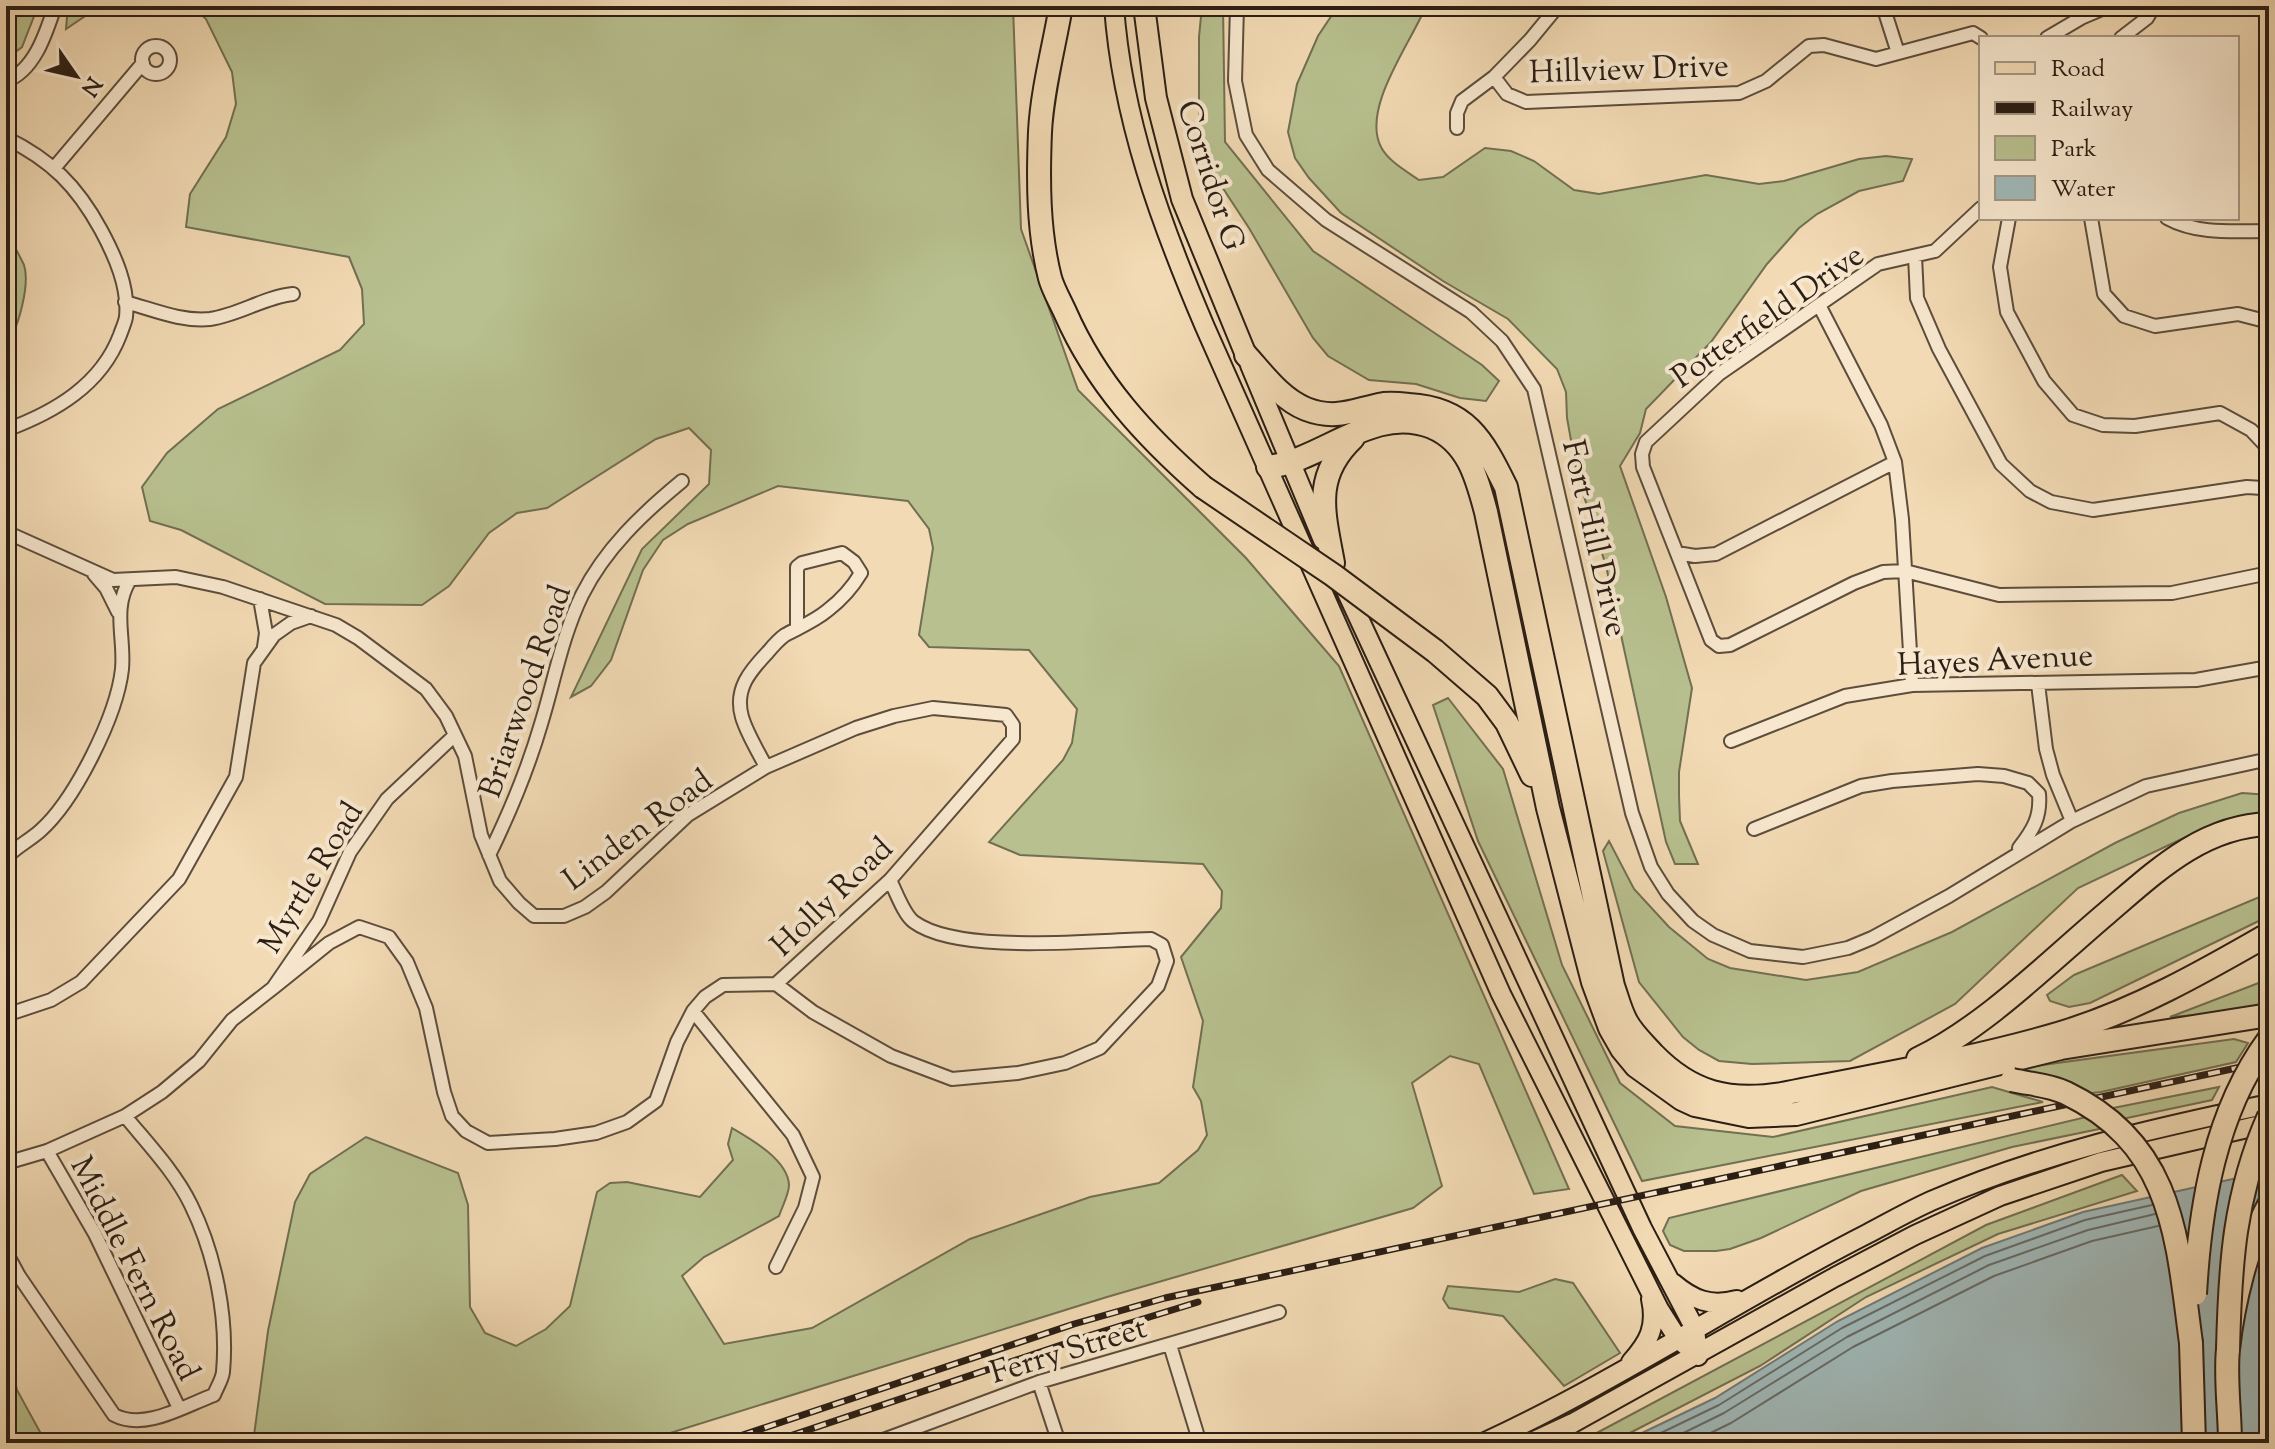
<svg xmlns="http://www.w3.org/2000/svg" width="2275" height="1449" viewBox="0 0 2275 1449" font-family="'Sorts Mill Goudy',serif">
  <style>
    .green { fill: #b8c08f; stroke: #726f52; stroke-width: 2 }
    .water { fill: #a0b8b8; stroke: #717a76; stroke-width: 2 }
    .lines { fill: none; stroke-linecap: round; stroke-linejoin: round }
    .shore { stroke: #666b66; stroke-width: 2 }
    .minor-casing { stroke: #5d4d3c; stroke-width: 16 }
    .primary-casing { stroke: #2b1e14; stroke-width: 22 }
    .trunk-casing { stroke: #2b1e14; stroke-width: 24 }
    .motorway-casing { stroke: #2b1e14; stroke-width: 26 }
    .minor { stroke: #f7e7ce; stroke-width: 12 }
    .primary { stroke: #f2dab4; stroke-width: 18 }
    .trunk { stroke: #f2dab4; stroke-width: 20 }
    .motorway { stroke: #f2dab4; stroke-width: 22 }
    .rail-casing { stroke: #2b1e14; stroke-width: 7 }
    .rail { stroke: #f7e7ce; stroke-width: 4; stroke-dasharray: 12; stroke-linecap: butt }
    .motorway-bridge-casing { stroke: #2b1e14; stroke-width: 26; stroke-linecap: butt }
    .motorway-bridge { stroke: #f2dab4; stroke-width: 22 }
    .labels { text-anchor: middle; stroke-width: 8; stroke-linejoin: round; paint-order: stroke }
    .street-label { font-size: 32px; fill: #2b1e14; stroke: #f7e7ce }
  </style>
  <rect width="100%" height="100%" fill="#f2dab4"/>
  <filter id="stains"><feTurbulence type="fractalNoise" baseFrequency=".0025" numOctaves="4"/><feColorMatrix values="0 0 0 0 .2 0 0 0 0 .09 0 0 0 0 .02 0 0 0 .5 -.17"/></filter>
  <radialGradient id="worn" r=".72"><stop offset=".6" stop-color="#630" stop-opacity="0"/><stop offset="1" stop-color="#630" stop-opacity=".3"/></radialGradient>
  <!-- green -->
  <path class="green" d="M 6,6 L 38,6 L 22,47 L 10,56 L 6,54 Z
    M 68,6 L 100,6 L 66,29 Z
    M 191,6 L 1013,6 L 1021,229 L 1078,390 L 1246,558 L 1339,666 L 1569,1189 L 1534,1194 L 1479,1064 L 1450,1056 L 1412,1083 L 1442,1186 L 1413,1208 L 1107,1297 L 638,1443 L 253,1443 L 268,1331 L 295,1202 L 310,1174 L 366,1137 L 458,1173 L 468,1205 L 470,1307 L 485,1333 L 516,1346 L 546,1329 L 570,1306 L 597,1192 L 610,1183 L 627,1182 L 700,1197 L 733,1160 L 728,1144 L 732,1128 C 751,1139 788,1160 789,1185 C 789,1194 782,1207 779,1216 L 704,1257 L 682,1276 L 724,1344 L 812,1328 L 970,1239 L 1090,1197 L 1159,1183 L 1198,1150 L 1207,1135 L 1201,1101 L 1193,1087 L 1203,1021 L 1181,957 L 1221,908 L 1222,891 L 1203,864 L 1020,855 L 989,842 L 1063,760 L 1072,743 L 1077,709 L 1029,650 L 929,647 L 919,635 L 933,548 L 929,529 L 908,501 L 778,486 L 688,524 L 663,540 L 643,570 L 611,660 L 591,686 L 571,697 L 642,549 L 709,484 L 711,450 L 689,428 L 656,439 L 547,508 L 517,513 L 489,533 L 449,586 L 422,605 L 325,604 L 181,530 L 150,521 L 142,487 L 167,453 L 218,409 L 340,350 L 364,324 L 362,289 L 349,257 L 186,227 L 190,194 L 226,137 L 236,104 L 232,72 L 206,19 Z
    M 1202,6 L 1223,6 L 1225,142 L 1313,251 L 1482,365 L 1499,381 L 1486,401 L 1460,398 L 1416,384 L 1369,380 L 1328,356 L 1313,338 L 1249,228 L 1209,167 L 1199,117 L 1199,37 Z
    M 1338,6 L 1426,6 C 1411,43 1361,108 1381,147 C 1388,161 1406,171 1419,180 L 1443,177 L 1485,148 L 1511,151 L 1534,161 L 1574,190 L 1599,194 L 1706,175 L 1759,184 L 1784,181 L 1859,159 L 1886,156 L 1912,159 L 1903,181 L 1859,191 L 1817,214 L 1799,228 L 1767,264 L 1711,342 L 1646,409 L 1640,433 L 1620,466 L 1666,597 L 1692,688 L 1679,772 L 1679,795 L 1680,821 L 1698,864 L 1675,864 L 1666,842 L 1606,566 L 1577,474 L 1567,418 L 1566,392 L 1557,369 L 1508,319 L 1443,281 L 1341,213 L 1309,178 L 1295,158 L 1288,132 L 1297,84 L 1318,36 Z
    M 2269,100 L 2269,159 L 2262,143 Z
    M 6,231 C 12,242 19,254 24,265 C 30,283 19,330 6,343 Z
    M 1448,698 L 1503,769 L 1562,965 L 1620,1083 L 1675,1126 L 1773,1137 L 1992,1087 L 2043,1102 L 1642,1181 L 1478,841 L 1433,705 Z
    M 2242,793 L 2269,795 L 2269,810 L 2190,835 L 2078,888 L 1955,1004 L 1850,1061 L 1752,1064 L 1719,1061 L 1699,1050 L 1683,1037 L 1639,982 L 1603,851 L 1609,841 L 1634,889 L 1669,927 L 1708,959 L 1730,968 L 1806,980 L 1858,972 L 1952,932 L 2115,843 L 2179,813 Z
    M 2269,893 L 2269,916 L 2090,1003 L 2069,1007 L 2050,1001 L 2047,995 L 2074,975 Z
    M 2269,979 L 2269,1001 L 2263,1010 L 2170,1017 Z
    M 2234,1039 L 2248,1043 L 2236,1062 L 2101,1092 L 2084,1094 L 2020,1068 Z
    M 2219,1087 L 2212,1100 L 2127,1118 L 2123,1119 L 2108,1109 Z
    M 2086,1117 L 2104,1128 L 2012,1147 L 1861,1191 L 1761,1238 L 1730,1249 L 1716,1251 L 1684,1251 L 1670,1245 L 1663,1231 L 1669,1218 Z
    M 2122,1175 L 2137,1191 L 1998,1234 L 1866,1297 L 1760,1366 L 1624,1436 L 1609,1443 L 1578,1443 L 1986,1225 Z
    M 1555,1279 L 1573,1283 L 1620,1353 L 1564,1386 L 1503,1316 L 1449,1308 L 1443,1299 L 1448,1286 L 1519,1292 Z
    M 6,1343 L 17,1390 L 46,1443 L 6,1443 Z"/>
  <!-- water -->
  <path class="water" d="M 2269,1171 L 2269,1443 L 1621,1443 L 1715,1398 L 1838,1321 L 1982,1248 L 2083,1212 Z"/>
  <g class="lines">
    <!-- shore -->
    <path class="shore" d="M 1640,1443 L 1719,1405 L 1842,1328 L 1985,1256 L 2085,1220 L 2152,1205
      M 1663,1443 L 1724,1413 L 1847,1337 L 1989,1265 L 2088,1230 L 2155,1214
      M 1690,1443 L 1731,1423 L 1853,1347 L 1994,1276 L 2092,1241 L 2158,1226"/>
    <!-- minor casing -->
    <g class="minor-casing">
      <path id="minor" d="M 1237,6 L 1235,81 L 1246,135 L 1268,170 L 1326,220 L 1471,312 L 1502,341 L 1534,389 L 1632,813 L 1651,867 L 1668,894 L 1693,921 L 1713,935 L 1750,951 L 1803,957 L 1848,948 L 1872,938 L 1949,896 L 2072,821 L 2146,786 L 2269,759
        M 1883,6 L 1898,53
        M 2047,38 L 2081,18 L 2109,6
        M 2121,38 L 2147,18 L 2154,6
        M142 60a14 14 0 1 1 28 0a14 14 0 1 1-28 0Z
        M 1494,77 L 1507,94 L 1526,102 L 1739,93 L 1766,81 L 1809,46 L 1824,45 L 1876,59 L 1973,33 L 1981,38
        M 6,81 C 35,70 46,33 55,6
        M 1457,128 L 1457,113 L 1462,101 L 1494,77 L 1530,40 L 1558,6
        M 6,138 C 51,160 77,186 101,230 C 115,256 129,287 126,317 C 125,323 122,329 120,335 C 101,385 55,412 6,430
        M 55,167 L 143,63
        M 1981,208 L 1935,251 L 1878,264 L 1719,374 L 1646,442 L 1642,454 L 1643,467 L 1711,640 L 1719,646 L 1730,645 L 1854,583 L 1883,572 L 1905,571 L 1999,595 L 2172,593 L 2269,573
        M 2009,218 L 2000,267 L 2007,312 L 2044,381 L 2073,415 L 2103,425 L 2135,426 L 2220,413 L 2251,430 L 2269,449
        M 2091,218 L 2104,294 L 2124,316 L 2155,326 L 2238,314 L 2269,322
        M 2167,218 C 2198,235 2234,231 2269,231
        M 1915,256 L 1917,298 L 1939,349 L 2001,464 L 2030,491 L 2051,502 L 2093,510 L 2247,487 L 2262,488 L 2269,492
        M 125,302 C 152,309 181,322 210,319 C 239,315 264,297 293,294
        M 1819,305 L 1881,425 L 1895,462 L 1902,519 L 1912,685
        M 6,532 L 113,580 L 176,577 L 223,587 L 336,625 L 358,638 L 426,689 L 446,716 L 465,756 L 481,835 L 500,881 L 519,903 L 534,916 L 564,916 L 585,907 L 606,892 L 688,815 L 766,767 L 856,728 L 894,716 L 933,708 L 1006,715 L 1013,725 L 1013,739 L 890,880 L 776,984 L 723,985 L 705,997 L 693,1011 L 677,1042 L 656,1101 L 627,1122 L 596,1133 L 555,1139 L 488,1143 L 466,1131 L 452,1116 L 444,1092 L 426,1008 L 407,962 L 389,937 L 359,927 L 329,943 L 273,988
        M 1677,553 L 1695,556 L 1716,554 L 1895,462
        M 94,574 L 106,588 L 118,612
        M 260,599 L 266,633 L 264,647
        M 2038,684 L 2046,749 L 2053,775 L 2072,821
        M 1731,741 L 1845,696 L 1912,685 L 2196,680 L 2269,667
        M 766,767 C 758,751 747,734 742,717 C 734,689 750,671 768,652 C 773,646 778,640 785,635 C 800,627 815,621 828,610 C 841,600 852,588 861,573 L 854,562 L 842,553 L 802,563 L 797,567 L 797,629
        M 1754,829 L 1861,786 L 1892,781 L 1978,774 L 2004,776 L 2028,783 L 2039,794 C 2041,817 2033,830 2019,848
        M 6,852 L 11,853 C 20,845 31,839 40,831 C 75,800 117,715 122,669 C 125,638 112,608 130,580
        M 489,855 C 511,810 527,772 541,724 C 554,682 562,636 582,595 C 605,549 642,514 682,481
        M 776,984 L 813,1012 L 891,1056 L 952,1079 L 1018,1073 L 1065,1063 L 1100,1048 L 1158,986 L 1167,961 L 1162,945 L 1151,939 C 1094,940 959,955 914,922 C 904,915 896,892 890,880
        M 693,1011 L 793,1135 L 813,1177 L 805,1208 L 776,1267
        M 6,1012 L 15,1012 L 51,1000 L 81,982 L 179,879 L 236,777 L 254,663 L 274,635 L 291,623 L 311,616
        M 47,1151 L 95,1234 L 179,1408
        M 6,1163 L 47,1151 L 125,1116 L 162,1092 L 199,1061 L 232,1020 L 273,988 L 319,921 L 350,852 L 387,799 L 455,735
        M 6,1252 L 19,1276 L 114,1415 C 145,1431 184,1406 214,1395 C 217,1387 222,1380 223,1372 C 228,1317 215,1254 191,1205 C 175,1172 148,1144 125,1116
        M 1170,1345 L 1199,1440 L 1191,1443
        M 1039,1382 L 1059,1443
        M 875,1443 L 1039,1382 L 1279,1312"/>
    </g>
    <!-- primary casing -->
    <g class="primary-casing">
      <path id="primary" d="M 1114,6 C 1122,119 1161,224 1205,327 L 1501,994 L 1659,1309 L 1678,1339 L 1698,1356
        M 1250,365 L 1323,540
        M 1342,582 L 1642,1228 L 1695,1329 L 1698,1356
        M 1673,1283 C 1693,1300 1710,1307 1737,1300
        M 1631,1362 C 1649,1342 1657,1327 1651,1299
        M 1483,1443 C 1616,1382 1737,1300 1867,1234 C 1888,1223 1909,1211 1931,1201 C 2039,1154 2154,1128 2269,1104
        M 1530,1443 L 1573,1423 L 1835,1277 L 1915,1235 L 2000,1196 L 2101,1162 L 2269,1123"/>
    </g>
    <!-- trunk casing -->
    <g class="trunk-casing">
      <path id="trunk" d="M 1144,6 L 1156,98 L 1182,199 L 1246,355"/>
    </g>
    <!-- motorway casing -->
    <g class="motorway-casing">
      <path id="motorway" d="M 1061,6 C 1054,47 1042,91 1040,132 C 1038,180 1038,231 1050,278 C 1053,289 1060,301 1065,312 C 1096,383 1145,436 1203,487
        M 1246,355 C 1263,374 1281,399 1306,409 C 1337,421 1355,409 1384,404 C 1392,403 1401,404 1409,405 C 1466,408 1483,440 1506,487 L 1613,986 C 1617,997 1620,1010 1626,1021 C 1632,1033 1644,1044 1653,1054 C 1692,1094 1729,1102 1782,1094 C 1875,1075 1970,1060 2061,1033 C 2134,1011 2203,972 2269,934
        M 1268,467 C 1324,460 1373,404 1432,427 C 1468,442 1477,478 1486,512 L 1548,808 L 1593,982 L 1610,1028 L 1622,1049 L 1636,1066 L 1682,1099 L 1695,1105 L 1749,1116 L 1796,1114 L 2061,1048 L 2269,1015
        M 1333,563 C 1324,513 1312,477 1353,438
        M 1435,651 L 1487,696 L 1507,723 L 1532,775
        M 1918,1059 C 1986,1026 2049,962 2107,913 C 2155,872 2202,826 2269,824
        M 2191,1343 L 2194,1443
        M 2230,1443 C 2230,1412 2225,1379 2228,1349 C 2233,1304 2247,1244 2269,1205"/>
    </g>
    <!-- minor -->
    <use href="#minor" class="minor"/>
    <!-- primary -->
    <use href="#primary" class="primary"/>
    <!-- trunk -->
    <use href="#trunk" class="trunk"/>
    <!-- motorway -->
    <use href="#motorway" class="motorway"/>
    <!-- rail casing -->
    <g class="rail-casing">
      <path id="rail" d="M 719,1443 L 1074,1324 L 1165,1298 L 2269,1061
        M 769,1443 L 1088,1336 L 1198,1302"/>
    </g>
    <!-- rail -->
    <use href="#rail" class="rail"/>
    <!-- motorway-bridge casing -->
    <g class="motorway-bridge-casing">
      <path id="motorway-bridge" d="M 1203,487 L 1333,575 L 1435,651
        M 2012,1080 C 2029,1084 2050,1085 2066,1093 C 2174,1145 2177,1238 2191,1343
        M 2195,1294 C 2200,1206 2215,1112 2269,1039
        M 2228,1350 C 2230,1265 2234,1195 2269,1116"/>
    </g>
    <!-- motorway-bridge -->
    <use href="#motorway-bridge" class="motorway-bridge"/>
  </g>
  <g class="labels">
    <!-- street labels -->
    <g class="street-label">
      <text transform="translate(1629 68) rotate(-2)" y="11">Hillview Drive</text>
      <text transform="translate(1212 175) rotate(72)" y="11">Corridor G</text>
      <text transform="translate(1767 315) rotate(-35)" y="11">Potterfield Drive</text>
      <text transform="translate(1596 538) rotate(77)" y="11">Fort Hill Drive</text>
      <text transform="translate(1995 659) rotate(-3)" y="11">Hayes Avenue</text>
      <text transform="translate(524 691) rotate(-71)" y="11">Briarwood Road</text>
      <text transform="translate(637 829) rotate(-37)" y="11">Linden Road</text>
      <text transform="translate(310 877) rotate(-59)" y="11">Myrtle Road</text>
      <text transform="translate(831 896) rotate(-44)" y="11">Holly Road</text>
      <text transform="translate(136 1268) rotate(63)" y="11">Middle Fern Road</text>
      <text transform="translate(1068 1349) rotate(-17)" y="11">Ferry Street</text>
    </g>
  </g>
  <!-- margin -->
  <rect width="2275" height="1449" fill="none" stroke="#f2dab4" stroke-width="32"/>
  <rect x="8" y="8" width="2259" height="1433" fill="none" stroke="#2b1e14" stroke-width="4"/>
  <rect x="16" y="16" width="2243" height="1417" fill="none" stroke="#2b1e14" stroke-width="2"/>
  <!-- legend -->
  <rect x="1979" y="36" width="260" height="184" fill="#f7e7ce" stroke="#a59784" stroke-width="2"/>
  <rect x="1995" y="62" width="40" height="12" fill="#f2dab4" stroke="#a59784" stroke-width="2"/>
  <text x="2051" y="76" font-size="24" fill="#2b1e14">Road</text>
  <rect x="1995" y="102" width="40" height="12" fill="#2b1e14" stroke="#a59784" stroke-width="2"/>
  <text x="2051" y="116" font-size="24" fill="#2b1e14">Railway</text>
  <rect x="1995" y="136" width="40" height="24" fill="#b8c08f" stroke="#a59784" stroke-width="2"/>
  <text x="2051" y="156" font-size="24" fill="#2b1e14">Park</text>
  <rect x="1995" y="176" width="40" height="24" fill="#a0b8b8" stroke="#a59784" stroke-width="2"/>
  <text x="2051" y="196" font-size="24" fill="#2b1e14">Water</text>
  <!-- north arrow -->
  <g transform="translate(76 76) rotate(124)" stroke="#f7e7ce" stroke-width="6" paint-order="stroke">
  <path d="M0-6L14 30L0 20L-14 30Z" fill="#2b1e14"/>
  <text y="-12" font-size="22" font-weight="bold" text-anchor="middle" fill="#2b1e14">N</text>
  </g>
  <rect width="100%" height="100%" filter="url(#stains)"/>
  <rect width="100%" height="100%" fill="url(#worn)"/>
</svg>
